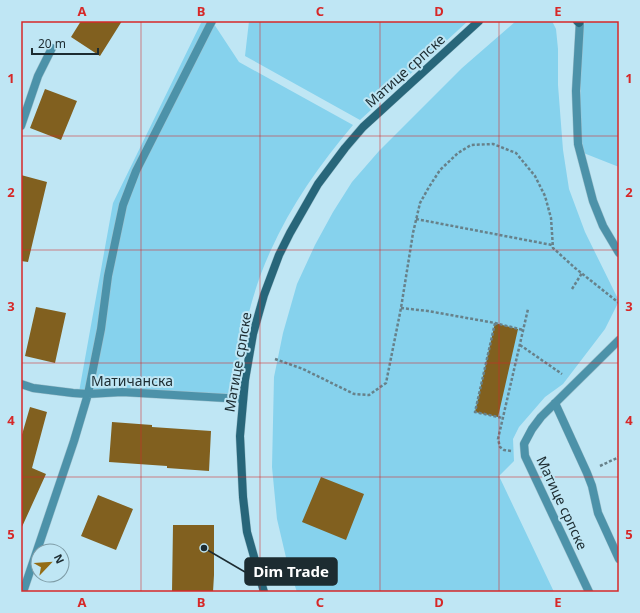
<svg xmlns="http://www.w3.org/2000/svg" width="640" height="613" viewBox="0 0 640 613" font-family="'Noto Sans',sans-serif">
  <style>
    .green { fill: #86d2ed }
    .building { fill: #81601f }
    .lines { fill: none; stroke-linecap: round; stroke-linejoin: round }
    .service-casing { stroke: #9fc1cd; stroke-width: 9 }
    .minor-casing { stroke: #9fc1cd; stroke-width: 9 }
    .secondary-casing { stroke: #9fc1cd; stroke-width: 9 }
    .path { stroke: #67818a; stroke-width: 2.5; stroke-dasharray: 3 2; stroke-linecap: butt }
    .service { stroke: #4c92a9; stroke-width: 8 }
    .minor { stroke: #4c92a9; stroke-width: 8 }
    .secondary { stroke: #27667a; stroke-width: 8 }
    .grid { fill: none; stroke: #d62828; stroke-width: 1; stroke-opacity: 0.55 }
    .labels { text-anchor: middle; stroke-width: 4; stroke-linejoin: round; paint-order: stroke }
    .street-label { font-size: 14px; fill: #1d2c31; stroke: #bfe6f4 }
    .leader { fill: none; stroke: #1d2c31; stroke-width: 1.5 }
    .callout-dot { fill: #1d2c31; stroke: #bfe6f4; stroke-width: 1.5 }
    .callout { fill: #1d2c31; stroke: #1d2c31; stroke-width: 1.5 }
    .callout-label { font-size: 15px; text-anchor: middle; font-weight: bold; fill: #fff }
    .neatline { fill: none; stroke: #d62828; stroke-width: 1.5 }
    .grid-label { font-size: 13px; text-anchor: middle; font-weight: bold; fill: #d62828 }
  </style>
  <rect width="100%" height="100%" fill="#bfe6f4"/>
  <!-- green -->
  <path class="green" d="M 202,21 L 212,21 L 239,62 L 353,125 C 320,164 291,205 270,252 C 249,298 240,348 233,397 L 79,392 L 113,203 Z
    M 249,21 L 468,21 L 360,120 L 245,56 Z
    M 516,21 L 552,21 L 556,29 L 558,49 L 558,85 L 563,150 L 569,189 L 585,232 L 619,301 L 605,329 L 563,384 L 545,397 L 519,427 L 513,439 L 514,461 L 499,476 L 554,592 L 297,592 L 288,566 L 277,519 L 272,467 L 274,377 L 283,333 L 297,284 L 315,245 L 333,212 L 352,182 L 379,151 L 462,68 Z
    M 585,21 L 619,21 L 619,167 L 581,152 L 580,98 L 583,31 Z"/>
  <!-- building -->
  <path class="building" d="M 81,21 L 122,21 L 100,56 L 71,37 Z
    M 45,89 L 77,101 L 61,140 L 30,128 Z
    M 21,175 L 47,182 L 28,262 L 21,261 Z
    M 36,307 L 66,313 L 55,363 L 25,356 Z
    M 495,323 L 518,329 L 498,417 L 475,412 Z
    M 30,407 L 47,412 L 32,468 L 46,474 L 21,529 L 21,438 Z
    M 112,422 L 152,425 L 152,427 L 211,431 L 209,471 L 167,468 L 167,466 L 109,462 Z
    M 321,477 L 364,494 L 346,540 L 302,522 Z
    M 98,495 L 133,509 L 116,550 L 81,536 Z
    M 173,525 L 214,525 L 214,575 L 213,592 L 172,592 Z"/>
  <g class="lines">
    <!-- service casing -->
    <g class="service-casing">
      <path id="service" d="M 555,403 L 587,473 L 592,486 L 598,513 L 619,559
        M 589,592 L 525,456 L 524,444 L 532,429 L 541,417 L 619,340"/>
    </g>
    <!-- minor casing -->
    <g class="minor-casing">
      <path id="minor" d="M 580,21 L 576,91 L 578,144 L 593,201 L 603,226 L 619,253
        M 21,126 L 38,76 L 52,48
        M 21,384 L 33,388 L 73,393 L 88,394 L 122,392 L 243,399
        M 23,592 L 74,441 L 88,394 L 101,329 L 108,276 L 123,205 L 136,171 L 212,21"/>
    </g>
    <!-- secondary casing -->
    <g class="secondary-casing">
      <path id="secondary" d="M 577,21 L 579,23
        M 264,592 L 247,532 L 243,497 L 240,436 L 245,380 L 253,334 L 264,295 L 279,255 L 290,233 L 318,184 L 345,148 L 363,127 L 479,21"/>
    </g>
    <!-- path -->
    <path class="path" d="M 416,219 L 552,245
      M 572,289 L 582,273
      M 401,308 L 428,311 L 495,323 L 523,330
      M 495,323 L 475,412 L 503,418
      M 520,345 L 562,374
      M 275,359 L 303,369 L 354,394 L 369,395 L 386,383 L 401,308 L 413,233 L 420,203 L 429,187 L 440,170 L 458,153 L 471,145 L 493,144 L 516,153 L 535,176 L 545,196 L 551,218 L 553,248 L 575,268 L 619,303
      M 511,451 L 504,450 L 500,447 L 498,439 L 528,309
      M 600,466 L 619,457"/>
    <!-- service -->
    <use href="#service" class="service"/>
    <!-- minor -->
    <use href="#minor" class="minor"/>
    <!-- secondary -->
    <use href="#secondary" class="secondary"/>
  </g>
  <!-- grid -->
  <path class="grid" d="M 141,21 L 141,592M 260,21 L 260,592M 380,21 L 380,592M 499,21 L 499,592M 21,136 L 619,136M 21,250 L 619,250M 21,363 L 619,363M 21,477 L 619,477"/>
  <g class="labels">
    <!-- street labels -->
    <g class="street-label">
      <text transform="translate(405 71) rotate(-42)" y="5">Матице српске</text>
      <text transform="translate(238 362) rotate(-80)" y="5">Матице српске</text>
      <text x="132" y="386">Матичанска</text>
      <text transform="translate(562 503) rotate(65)" y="5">Матице српске</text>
    </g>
  </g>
  <!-- callouts -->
  <path class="leader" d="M204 548L245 572"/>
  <circle class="callout-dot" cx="204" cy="548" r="4"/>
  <rect class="callout" x="245" y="558" width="92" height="27" rx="4"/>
  <g class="callout-label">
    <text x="291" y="577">Dim Trade</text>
  </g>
  <!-- border -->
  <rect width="640" height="613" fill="none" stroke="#bfe6f4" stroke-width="44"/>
  <!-- north arrow -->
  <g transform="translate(50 563) rotate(65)"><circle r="19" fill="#bfe6f4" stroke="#7e9ca6"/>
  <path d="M0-3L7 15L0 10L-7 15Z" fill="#946d16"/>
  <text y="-6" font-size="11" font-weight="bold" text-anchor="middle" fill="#1d2c31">N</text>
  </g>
  <!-- scale -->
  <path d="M32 48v6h66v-6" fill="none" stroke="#1d2c31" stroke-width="2"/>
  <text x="38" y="48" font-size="12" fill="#1d2c31" stroke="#bfe6f4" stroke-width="3" paint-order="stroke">20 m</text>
  <rect x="22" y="22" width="596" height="569" class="neatline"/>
  <g class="grid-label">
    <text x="82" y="16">A</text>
    <text x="201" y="16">B</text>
    <text x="320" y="16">C</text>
    <text x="439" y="16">D</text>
    <text x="558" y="16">E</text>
    <text x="11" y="83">1</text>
    <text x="629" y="83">1</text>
    <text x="11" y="197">2</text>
    <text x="629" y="197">2</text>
    <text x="11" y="311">3</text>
    <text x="629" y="311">3</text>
    <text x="11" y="425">4</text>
    <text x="629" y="425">4</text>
    <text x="11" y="539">5</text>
    <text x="629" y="539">5</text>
    <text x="82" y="607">A</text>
    <text x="201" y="607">B</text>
    <text x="320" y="607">C</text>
    <text x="439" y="607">D</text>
    <text x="558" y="607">E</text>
  </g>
</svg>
